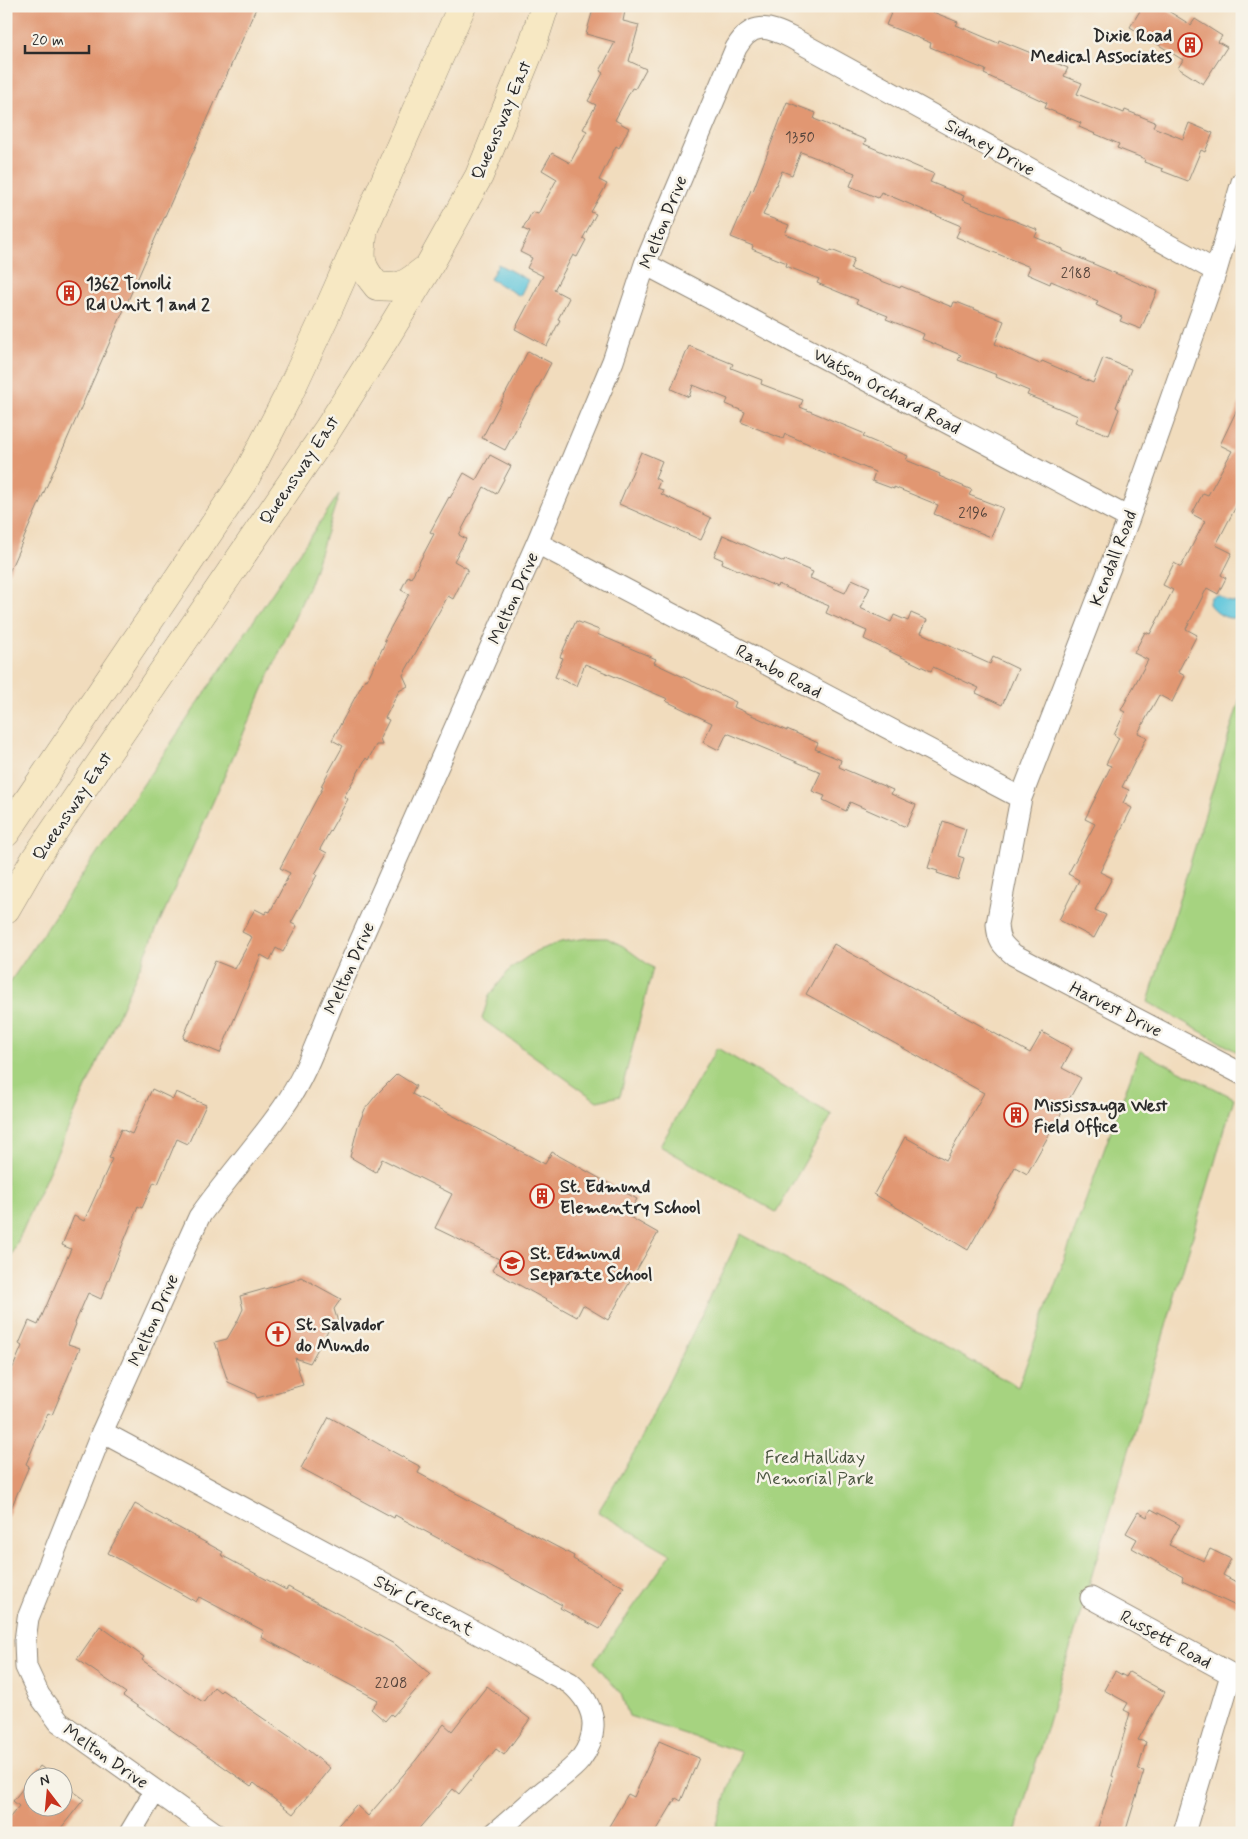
<svg xmlns="http://www.w3.org/2000/svg" width="1248" height="1839" viewBox="0 0 1248 1839" font-family="Mynerve,sans-serif">
  <style>
    .green { fill: #a6d380; stroke: #687f56 }
    .water { fill: #5fc6dc; stroke: #457884 }
    .building { fill: #e19772 }
    .lines { fill: none; stroke-linecap: round; stroke-linejoin: round }
    .street-casing { stroke: #8e8474; stroke-width: 23 }
    .secondary-casing { stroke: #8e8474; stroke-width: 29 }
    .street { stroke: #fff; stroke-width: 21 }
    .secondary { stroke: #f7e8c3; stroke-width: 28 }
    .labels { text-anchor: middle; stroke-width: 5; stroke-linejoin: round; paint-order: stroke }
    .number-label { font-size: 15px; fill: #58463d }
    .poi-label { font-size: 18px; font-weight: bold; fill: #2b2b2b; stroke: #f7f3e8; text-anchor: start }
    .street-label { font-size: 18px; fill: #2b2b2b; stroke: #f7f3e8 }
    .park-label { font-size: 18px; fill: #4a5540; stroke: #f7f3e8 }
  </style>
  <rect width="100%" height="100%" fill="#f7f3e8"/>
  <filter id="ink" filterUnits="userSpaceOnUse"><feTurbulence type="fractalNoise" baseFrequency=".02" numOctaves="2"/><feDisplacementMap in="SourceGraphic" scale="10" xChannelSelector="R" yChannelSelector="G"/><feConvolveMatrix kernelMatrix="1 2 1 2 8 2 1 2 1" color-interpolation-filters="sRGB"/></filter>
  <filter id="wash" filterUnits="userSpaceOnUse"><feTurbulence type="fractalNoise" baseFrequency=".0096" numOctaves="4" result="noise"/><feDisplacementMap in="SourceGraphic" scale="20" xChannelSelector="R" yChannelSelector="G"/><feGaussianBlur stdDeviation="1.12" result="paint"/><feColorMatrix in="noise" values="0 0 0 0 0 0 0 0 0 0 0 0 0 0 0 0 0 1.4 0 .05"/><feComposite in="paint" operator="in"/></filter>
  <g filter="url(#wash)">
    <rect width="100%" height="100%" fill="#f1dcbd"/>
    <!-- green -->
    <path class="green" d="M 339,494 L 311,581 L 6,1268 L 6,988 Z
      M 1242,692 L 1242,1052 L 1241,1054 L 1148,1002 Z
      M 588,938 L 607,938 L 623,946 L 653,968 L 620,1096 L 597,1101 L 482,1019 L 489,996 L 511,968 L 536,951 L 561,942 Z
      M 717,1048 L 832,1115 L 776,1212 L 660,1146 Z
      M 1140,1051 L 1234,1098 L 1015,1833 L 714,1833 L 741,1752 L 629,1716 L 621,1694 L 594,1662 L 671,1554 L 598,1512 L 636,1449 L 741,1234 L 1018,1387 Z"/>
    <!-- water -->
    <path class="water" d="M 498,264 L 528,280 L 520,296 L 490,279 Z
      M 1218,595 L 1227,601 L 1237,603 L 1242,609 L 1241,615 C 1230,623 1216,614 1209,604 C 1209,597 1211,596 1218,595 Z"/>
    <g id="blocks">
      <!-- building -->
      <path class="building" d="M 6,6 L 257,6 L 6,579 Z
        M 594,6 L 626,6 L 623,21 L 639,25 L 629,61 L 646,69 L 635,89 L 632,88 L 615,120 L 629,128 L 619,148 L 616,146 L 599,180 L 607,184 L 591,212 L 596,214 L 583,238 L 586,240 L 577,257 L 573,255 L 554,290 L 569,298 L 558,319 L 560,320 L 547,346 L 515,329 L 543,276 L 527,268 L 532,258 L 520,252 L 530,232 L 523,229 L 532,212 L 538,214 L 557,179 L 542,170 L 552,153 L 570,163 L 587,131 L 583,129 L 596,105 L 588,101 L 603,73 L 600,71 L 615,42 L 586,34 Z
        M 894,6 L 918,6 L 958,22 L 956,25 L 998,43 L 999,40 L 1068,68 L 1064,76 L 1082,83 L 1077,94 L 1124,113 L 1125,110 L 1155,122 L 1153,127 L 1183,139 L 1189,123 L 1213,133 L 1205,152 L 1201,150 L 1188,181 L 1162,171 L 1163,169 L 1144,162 L 1145,159 L 1117,148 L 1119,144 L 1079,127 L 1081,123 L 1045,108 L 1047,103 L 984,74 L 986,70 L 930,47 L 931,43 L 886,25 Z
        M 1143,6 L 1160,6 L 1191,25 L 1195,19 L 1222,36 L 1218,42 L 1227,47 L 1203,84 L 1178,68 L 1183,60 L 1130,27 Z
        M 787,102 L 816,113 L 814,119 L 866,140 L 864,144 L 934,174 L 930,182 L 964,196 L 962,200 L 1038,230 L 1035,237 L 1063,249 L 1063,251 L 1157,291 L 1141,329 L 1120,321 L 1122,317 L 1096,305 L 1098,301 L 1051,281 L 1050,284 L 1027,274 L 1030,267 L 956,237 L 961,226 L 881,192 L 878,198 L 850,186 L 855,173 L 801,152 L 792,175 L 782,171 L 763,215 L 789,225 L 785,234 L 830,252 L 831,250 L 854,259 L 850,269 L 900,288 L 901,286 L 952,307 L 954,302 L 959,303 L 1004,321 L 995,344 L 1040,364 L 1042,361 L 1093,383 L 1103,358 L 1131,369 L 1116,407 L 1119,409 L 1109,435 L 1075,422 L 1078,416 L 1027,395 L 1029,391 L 996,377 L 997,375 L 958,360 L 961,355 L 922,339 L 924,334 L 886,319 L 888,316 L 856,303 L 858,300 L 817,283 L 819,279 L 786,266 L 787,263 L 752,249 L 753,246 L 731,237 L 751,190 L 753,191 Z
        M 689,346 L 733,364 L 731,368 L 762,380 L 761,384 L 803,400 L 800,407 L 865,434 L 863,437 L 908,456 L 906,460 L 940,474 L 939,476 L 972,490 L 969,495 L 1003,508 L 991,537 L 934,514 L 938,505 L 894,487 L 894,489 L 872,481 L 875,472 L 785,434 L 783,439 L 741,422 L 745,412 L 726,404 L 728,399 L 693,385 L 689,397 L 671,389 Z
        M 528,351 L 551,363 L 505,450 L 482,438 Z
        M 1242,399 L 1242,495 L 1216,545 L 1232,553 L 1221,575 L 1226,578 L 1218,594 L 1207,588 L 1186,629 L 1197,635 L 1178,672 L 1185,676 L 1172,702 L 1159,695 L 1138,733 L 1147,737 L 1122,787 L 1129,790 L 1123,803 L 1132,808 L 1100,872 L 1112,878 L 1095,910 L 1106,915 L 1094,938 L 1059,920 L 1079,880 L 1068,874 L 1095,824 L 1085,819 L 1111,766 L 1106,764 L 1119,738 L 1114,735 L 1125,712 L 1121,710 L 1148,660 L 1134,653 L 1145,632 L 1150,634 L 1173,590 L 1163,585 L 1174,563 L 1181,567 L 1205,521 L 1192,514 L 1203,493 L 1208,495 L 1232,451 L 1220,445 Z
        M 641,452 L 662,461 L 655,478 L 660,481 L 657,488 L 663,490 L 661,494 L 711,518 L 701,540 L 619,504 Z
        M 490,455 L 511,466 L 496,494 L 484,487 L 459,535 L 466,539 L 454,561 L 468,569 L 453,599 L 448,596 L 403,675 L 408,686 L 399,691 L 385,718 L 389,720 L 380,738 L 382,745 L 376,745 L 368,760 L 366,758 L 344,797 L 348,799 L 320,849 L 327,853 L 315,874 L 317,875 L 291,923 L 297,926 L 283,952 L 276,948 L 270,960 L 261,955 L 220,1053 L 183,1038 L 215,961 L 235,969 L 252,937 L 242,932 L 255,909 L 265,914 L 267,911 L 270,912 L 290,873 L 280,868 L 323,787 L 321,786 L 343,746 L 332,740 L 365,679 L 367,680 L 386,641 L 384,640 L 409,594 L 401,590 L 408,576 L 411,578 L 434,534 L 430,532 L 449,497 L 450,498 L 464,473 L 476,480 Z
        M 723,535 L 784,562 L 785,560 L 813,572 L 810,578 L 845,593 L 852,579 L 870,587 L 860,608 L 891,622 L 894,615 L 908,621 L 911,613 L 927,620 L 921,633 L 990,664 L 993,657 L 1018,669 L 1002,705 L 976,693 L 979,688 L 933,667 L 931,671 L 864,639 L 867,631 L 826,613 L 829,606 L 778,584 L 777,587 L 722,563 L 723,560 L 714,556 Z
        M 576,621 L 599,630 L 597,634 L 656,659 L 654,663 L 736,702 L 734,707 L 787,731 L 787,729 L 818,743 L 815,749 L 841,760 L 839,767 L 893,790 L 891,794 L 916,805 L 906,827 L 850,802 L 846,811 L 823,800 L 825,796 L 812,791 L 821,772 L 727,733 L 719,750 L 703,742 L 712,723 L 666,701 L 668,699 L 585,664 L 576,686 L 555,677 L 563,658 L 560,657 Z
        M 943,821 L 966,829 L 958,856 L 964,858 L 958,880 L 937,873 L 938,871 L 928,868 Z
        M 834,944 L 1030,1053 L 1042,1032 L 1072,1049 L 1062,1068 L 1081,1078 L 1027,1174 L 1015,1167 L 968,1250 L 874,1194 L 905,1137 L 946,1160 L 984,1093 L 806,994 Z
        M 397,1074 L 416,1086 L 412,1094 L 545,1164 L 552,1152 L 637,1199 L 628,1216 L 658,1233 L 608,1320 L 583,1305 L 577,1317 L 492,1270 L 499,1259 L 435,1228 L 452,1194 L 382,1159 L 376,1172 L 350,1157 L 358,1126 L 365,1109 L 377,1094 Z
        M 152,1089 L 173,1099 L 176,1092 L 206,1105 L 188,1144 L 177,1139 L 158,1184 L 154,1182 L 142,1208 L 138,1206 L 101,1299 L 88,1293 L 75,1323 L 76,1324 L 68,1344 L 80,1348 L 52,1415 L 48,1413 L 26,1464 L 29,1466 L 6,1520 L 6,1384 L 22,1346 L 19,1344 L 29,1321 L 38,1325 L 71,1249 L 62,1245 L 74,1216 L 84,1221 L 112,1159 L 109,1158 L 121,1129 L 132,1134 Z
        M 301,1277 L 341,1299 L 334,1309 L 338,1322 L 332,1323 L 310,1363 L 295,1358 L 303,1385 L 257,1398 L 255,1394 L 228,1382 L 215,1342 L 227,1339 L 238,1320 L 243,1309 L 240,1296 L 293,1281 Z
        M 329,1417 L 421,1467 L 418,1473 L 574,1556 L 573,1559 L 624,1587 L 600,1629 L 560,1608 L 562,1605 L 395,1515 L 394,1518 L 301,1468 Z
        M 135,1504 L 223,1552 L 221,1555 L 286,1590 L 288,1587 L 396,1645 L 430,1674 L 393,1716 L 391,1714 L 385,1721 L 371,1709 L 378,1700 L 261,1637 L 264,1631 L 199,1597 L 196,1602 L 108,1553 Z
        M 1151,1509 L 1180,1525 L 1169,1545 L 1204,1561 L 1210,1549 L 1231,1559 L 1223,1575 L 1242,1585 L 1242,1596 L 1236,1606 L 1182,1581 L 1183,1577 L 1132,1548 L 1137,1539 L 1126,1533 L 1138,1512 L 1147,1517 Z
        M 100,1626 L 144,1657 L 142,1660 L 203,1702 L 214,1687 L 220,1692 L 222,1690 L 299,1743 L 330,1768 L 293,1814 L 254,1783 L 251,1786 L 123,1696 L 126,1693 L 77,1659 Z
        M 1115,1671 L 1126,1677 L 1129,1672 L 1165,1692 L 1138,1740 L 1146,1742 L 1138,1770 L 1144,1771 L 1125,1833 L 1096,1833 L 1114,1777 L 1112,1776 L 1130,1713 L 1124,1710 L 1128,1703 L 1104,1690 Z
        M 487,1686 L 530,1719 L 504,1755 L 496,1749 L 459,1794 L 453,1789 L 415,1833 L 331,1833 L 356,1805 L 368,1816 L 416,1760 L 444,1724 L 452,1731 Z
        M 659,1741 L 699,1758 L 681,1801 L 676,1798 L 655,1833 L 605,1833 L 628,1794 L 634,1797 Z
        M 40,1766 L 54,1776 L 32,1776 L 32,1806 L 62,1806 L 62,1783 L 84,1799 L 57,1833 L 6,1833 L 6,1822 L 19,1806 L 13,1801 Z"/>
    </g>
  </g>
  <g filter="url(#ink)">
    <use href="#blocks" fill-opacity="0" stroke="#8e8474" stroke-width="1"/>
    <g class="lines">
      <!-- street casing -->
      <g class="street-casing">
        <path id="street" d="M 1242,182 L 1216,271 L 1129,518 L 1021,798 L 997,924 C 998,941 1002,945 1014,955 L 1242,1074
          M 645,264 L 1129,518
          M 537,543 L 1021,798
          M 102,1432 L 570,1683 C 596,1705 601,1732 580,1760 C 571,1771 556,1781 545,1790 C 528,1804 512,1819 495,1833
          M 1091,1598 L 1242,1680
          M 130,1833 L 155,1791
          M 215,1833 L 59,1722 L 39,1695 L 26,1667 L 25,1641 L 28,1618 L 102,1432 L 199,1217 C 226,1179 257,1145 283,1108 C 305,1077 317,1041 331,1007 L 537,543 L 613,361 L 645,264 L 736,48 C 752,21 767,26 792,38 L 1216,271
          M 1184,1833 L 1231,1675"/>
      </g>
      <!-- secondary casing -->
      <g class="secondary-casing">
        <path id="secondary" d="M 363,236 C 360,261 360,266 377,286 C 404,289 405,284 426,269
          M 6,833 L 245,479 L 288,396 L 328,310 L 462,6
          M 6,909 L 35,859 L 328,429 L 386,337 L 429,266 L 479,176 L 533,43 L 545,6"/>
      </g>
      <!-- street -->
      <use href="#street" class="street"/>
      <!-- secondary -->
      <use href="#secondary" class="secondary"/>
    </g>
  </g>
  <!-- icons -->
  <defs>
    <g id="building-ring" transform="scale(1.25)"><circle r="9.5" fill="#f7f3e8" stroke="#c8321e" stroke-width="1.5"/><path d="M-4-6H4V6H1V3H-1V6H-4ZM-2.5-4.3h1.7v1.8h-1.7ZM.8-4.3h1.7v1.8H.8ZM-2.5-1h1.7V.8h-1.7ZM.8-1h1.7V.8H.8Z" fill="#c8321e"/></g>
    <g id="school-ring" transform="scale(1.25)"><circle r="9.5" fill="#f7f3e8" stroke="#c8321e" stroke-width="1.5"/><path d="M0-5L7-2L0 1L-7-2ZM-4 1L0 2.5L4 1V4Q0 6-4 4Z" fill="#c8321e"/></g>
    <g id="church-ring" transform="scale(1.25)"><circle r="9.5" fill="#f7f3e8" stroke="#c8321e" stroke-width="1.5"/><path d="M-1.2-6h2.4v3.5h3.3v2.4h-3.3V6h-2.4V-.1h-3.3v-2.4h3.3Z" fill="#c8321e"/></g>
  </defs>
  <g fill-rule="evenodd">
    <use href="#building-ring" x="1190" y="45"/>
    <use href="#building-ring" x="69" y="293"/>
    <use href="#building-ring" x="1016" y="1115"/>
    <use href="#building-ring" x="542" y="1196"/>
    <use href="#school-ring" x="512" y="1263"/>
    <use href="#church-ring" x="278" y="1334"/>
  </g>
  <g class="labels">
    <!-- number labels -->
    <g class="number-label">
      <text x="800" y="142">1350</text>
      <text x="1076" y="278">2188</text>
      <text x="973" y="518">2196</text>
      <text x="391" y="1688">2208</text>
    </g>
    <!-- poi labels -->
    <g class="poi-label">
      <text x="1172" y="41" text-anchor="end">Dixie Road<tspan x="1172" dy="21">Medical Associates</tspan></text>
      <text x="86" y="289">1362 Tonolli<tspan x="86" dy="21">Rd Unit 1 and 2</tspan></text>
      <text x="1034" y="1111">Mississauga West<tspan x="1034" dy="21">Field Office</tspan></text>
      <text x="560" y="1192">St. Edmund<tspan x="560" dy="21">Elementry School</tspan></text>
      <text x="530" y="1259">St. Edmund<tspan x="530" dy="21">Separate School</tspan></text>
      <text x="296" y="1330">St. Salvador<tspan x="296" dy="21">do Mundo</tspan></text>
    </g>
    <!-- street labels -->
    <g class="street-label">
      <text transform="translate(501 120) rotate(-67)" y="6">Queensway East</text>
      <text transform="translate(990 147) rotate(29)" y="6">Sidney Drive</text>
      <text transform="translate(663 222) rotate(-68)" y="6">Melton Drive</text>
      <text transform="translate(887 391) rotate(28)" y="6">Watson Orchard Road</text>
      <text transform="translate(299 470) rotate(-56)" y="6">Queensway East</text>
      <text transform="translate(1113 558) rotate(-69)" y="6">Kendall Road</text>
      <text transform="translate(513 598) rotate(-66)" y="6">Melton Drive</text>
      <text transform="translate(779 671) rotate(28)" y="6">Rambo Road</text>
      <text transform="translate(72 806) rotate(-56)" y="6">Queensway East</text>
      <text transform="translate(349 968) rotate(-66)" y="6">Melton Drive</text>
      <text transform="translate(1116 1009) rotate(27)" y="6">Harvest Drive</text>
      <text transform="translate(153 1320) rotate(-66)" y="6">Melton Drive</text>
      <text transform="translate(424 1605) rotate(28)" y="6">Stir Crescent</text>
      <text transform="translate(1166 1639) rotate(29)" y="6">Russett Road</text>
      <text transform="translate(106 1756) rotate(35)" y="6">Melton Drive</text>
    </g>
    <!-- park labels -->
    <g class="park-label">
      <text x="815" y="1463">Fred Halliday<tspan x="815" dy="21">Memorial Park</tspan></text>
    </g>
  </g>
  <!-- margin -->
  <rect width="1248" height="1839" fill="none" stroke="#f7f3e8" stroke-width="25"/>
  <!-- north arrow -->
  <g transform="translate(48 1792) rotate(344)"><circle r="24" fill="#f7f3e8" stroke="#a5a39c"/>
  <path d="M0-4L9 19L0 12L-9 19Z" fill="#c8321e"/>
  <text y="-8" font-size="14" font-weight="bold" text-anchor="middle" fill="#2b2b2b">N</text>
  </g>
  <!-- scale -->
  <path d="M25 45v8h64v-8" fill="none" stroke="#2b2b2b" stroke-width="2.5"/>
  <text x="32" y="45" font-size="15" fill="#2b2b2b" stroke="#f7f3e8" stroke-width="4" paint-order="stroke">20 m</text>
</svg>
